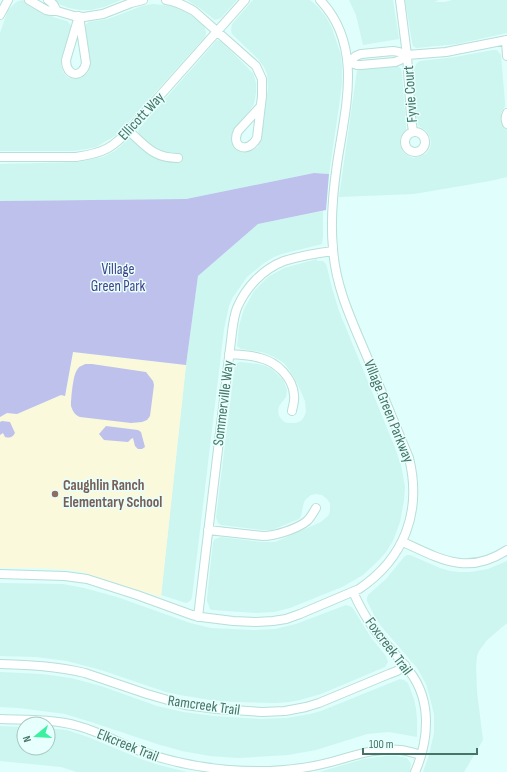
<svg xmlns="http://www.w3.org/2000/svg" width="507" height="772" viewBox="0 0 507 772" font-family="'Sofia Sans Condensed',sans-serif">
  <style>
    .residential { fill: #cdf6f0 }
    .education { fill: #faf9dc }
    .green { fill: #bdc1ec }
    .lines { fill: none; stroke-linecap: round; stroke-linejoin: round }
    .street-casing { stroke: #b8dfd8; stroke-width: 10 }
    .street { stroke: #fff; stroke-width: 8 }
    .education-dot { fill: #8d6e63; stroke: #e7fffd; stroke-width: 1.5 }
    .labels { text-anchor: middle; stroke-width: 3; stroke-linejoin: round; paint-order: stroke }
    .street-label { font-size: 15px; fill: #457566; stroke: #e7fffd }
    .park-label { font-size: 15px; fill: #444188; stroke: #e7fffd }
    .education-label { font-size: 15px; font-weight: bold; fill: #785e54; stroke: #e7fffd; text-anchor: start }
  </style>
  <rect width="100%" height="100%" fill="#dffefc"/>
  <!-- residential -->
  <path class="residential" d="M 23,0 L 46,14 L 56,18 L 67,21 L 70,24 L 72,28 L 67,44 L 61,59 L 61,65 L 63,72 L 67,77 L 73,79 L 81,77 L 88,73 L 90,66 L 90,56 L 84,30 L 85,25 L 89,22 L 108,19 L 142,6 L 153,4 L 164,5 L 174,7 L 189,14 L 204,26 L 205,28 L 206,33 L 205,37 L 124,127 L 115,136 L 106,141 L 96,147 L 86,149 L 74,151 L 0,151 L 0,33 L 8,10 L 14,4 L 18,1 Z
    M 55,0 L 121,0 L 104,7 L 91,10 L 80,10 L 69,8 L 59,4 Z
    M 187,0 L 237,0 L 221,18 L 215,20 L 201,9 Z
    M 253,0 L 310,0 L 319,8 L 326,17 L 332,28 L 341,55 L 342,68 L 342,84 L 339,106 L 329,174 L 314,173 L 186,199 L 0,201 L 0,164 L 80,162 L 93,159 L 103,157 L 113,152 L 121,146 L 130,137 L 152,156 L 158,159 L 168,162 L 179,162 L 169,154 L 157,150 L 147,142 L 139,134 L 138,130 L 217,40 L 220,41 L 233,53 L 253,73 L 256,83 L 256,93 L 254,104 L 250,110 L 233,130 L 232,141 L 235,146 L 244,151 L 250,151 L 258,147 L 260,142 L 268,88 L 267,74 L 264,67 L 258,59 L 232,34 L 231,30 L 232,24 Z
    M 349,0 L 393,0 L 399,39 L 363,45 L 356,15 Z
    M 405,0 L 439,0 L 434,2 L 445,2 L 452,0 L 507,0 L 507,33 L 457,44 L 416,48 L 413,46 L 412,42 Z
    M 493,50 L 497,50 L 501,55 L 505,103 L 505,106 L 501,113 L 501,120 L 504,128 L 507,130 L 507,177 L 490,181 L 414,194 L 339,197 L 357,71 L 359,69 L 396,65 L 399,67 L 401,69 L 402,74 L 406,126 L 406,130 L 400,139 L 400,145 L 403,152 L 408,156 L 414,158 L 426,154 L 430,148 L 431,142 L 430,137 L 426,131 L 419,126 L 418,125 L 416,117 L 414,71 L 415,67 L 417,63 L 420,61 L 455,57 Z
    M 323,211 L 323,236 L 322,244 L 282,254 L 274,257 L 264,263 L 247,277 L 233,297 L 229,306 L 224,329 L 192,597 L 191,600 L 187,603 L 183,602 L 161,595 L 186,365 L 198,276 L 258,224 Z
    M 317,259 L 317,261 L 323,261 L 326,264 L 327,267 L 332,288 L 339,311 L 394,445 L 401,465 L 405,487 L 404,500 L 400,522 L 393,541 L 386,552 L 379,560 L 363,575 L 342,587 L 290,608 L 274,612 L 256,613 L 212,610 L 210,609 L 208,603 L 207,602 L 207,598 L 213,542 L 215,539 L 221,537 L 262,542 L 275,542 L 282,539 L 321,522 L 329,515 L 330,510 L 330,503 L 327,499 L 322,495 L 316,494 L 311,495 L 306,499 L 304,502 L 301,516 L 299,519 L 272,530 L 262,530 L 221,525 L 218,523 L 216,517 L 235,364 L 240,362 L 258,364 L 266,366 L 273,370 L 283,380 L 287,390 L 286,397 L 279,406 L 278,411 L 279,416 L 283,421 L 287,423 L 296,423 L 301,421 L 304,417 L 306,412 L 305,401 L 297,383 L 290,371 L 284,363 L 274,357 L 267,354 L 261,352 L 241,349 L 237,346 L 239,326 L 244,309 L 254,291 L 268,277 L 284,268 Z
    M 407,555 L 410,555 L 440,568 L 450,571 L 459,572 L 470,572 L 488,569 L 507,561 L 507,623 L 487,640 L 479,651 L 477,656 L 476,666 L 477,692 L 483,740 L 464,772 L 423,772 L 429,755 L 434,733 L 434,714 L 429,694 L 426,684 L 417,668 L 381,626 L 375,617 L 367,601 L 367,598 L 368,595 L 386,579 L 404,557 Z
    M 0,583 L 63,584 L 84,588 L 117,597 L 190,623 L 211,628 L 252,630 L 275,629 L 296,624 L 346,605 L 352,607 L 372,639 L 386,656 L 388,662 L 385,667 L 321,694 L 300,700 L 289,702 L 275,703 L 233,702 L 210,700 L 180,695 L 166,692 L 101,670 L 67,661 L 36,657 L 0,656 Z
    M 0,672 L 42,674 L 71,678 L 101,686 L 157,706 L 183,712 L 214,716 L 262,719 L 286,718 L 310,714 L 321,711 L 400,679 L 404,680 L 408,683 L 414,699 L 416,709 L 417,719 L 417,737 L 389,732 L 367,734 L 316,750 L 288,755 L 238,758 L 210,756 L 182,751 L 157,744 L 88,721 L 65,714 L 19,708 L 0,707 Z
    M 0,726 L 24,727 L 24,748 L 48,748 L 48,728 L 56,729 L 67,730 L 88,737 L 141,759 L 159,765 L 187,772 L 77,772 L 61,767 L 51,766 L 0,761 Z
    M 386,756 L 397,756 L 407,758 L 411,764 L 410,769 L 411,769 L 410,772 L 319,772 L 364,759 Z"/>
  <!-- education -->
  <path class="education" d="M 73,352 L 186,365 L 161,597 L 82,572 L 70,570 L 38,568 L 0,568 L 0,417 L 7,413 L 17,414 L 61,395 L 65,396 Z"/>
  <!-- green -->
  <path class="green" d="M 314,173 L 329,174 L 326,210 L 258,224 L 198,276 L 186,365 L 73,352 L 65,396 L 61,395 L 17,414 L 7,413 L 0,417 L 0,201 L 186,199 Z
    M 85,364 L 92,364 L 146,372 L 153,381 L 154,385 L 150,416 L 147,420 L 142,422 L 131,423 L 80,417 C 75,415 73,412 71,406 C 71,398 73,375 77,370 C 79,366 82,366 85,364 Z
    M 2,421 L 10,422 L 15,433 C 12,438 10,438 5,437 L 3,433 L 0,435 L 0,439 L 0,422 Z
    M 106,426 L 138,430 L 141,432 L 145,447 L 142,449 L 138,449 L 135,446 L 133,438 L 131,439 L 128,442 L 104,440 L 99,434 Z"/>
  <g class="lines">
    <!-- street casing -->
    <g class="street-casing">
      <path id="street" d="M 29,0 L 46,10 L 51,11 L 57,11 L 74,16 L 84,17 L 103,14 L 131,3 L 143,0
        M 48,0 L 53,4 L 57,11
        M 166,0 C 176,1 185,6 194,11 L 256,66 L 262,79 L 262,96 L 257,138 C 249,154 230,148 238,131 L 260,107
        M 400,0 L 407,55 L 411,117 L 413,132
        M 0,15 L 8,0
        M 79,16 L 86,63 C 83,78 66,78 66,60 Z
        M 506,40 L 507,56
        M 348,62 L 356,56 L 361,54 L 393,51 L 399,52 L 407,55 L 446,52 L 507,40
        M 348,62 L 357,65 L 361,65 L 395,62 L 400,60 L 407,55
        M 507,113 C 505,117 505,120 507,124
        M 129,131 C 146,146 153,158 178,158
        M405 142a10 10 0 1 1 20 0a10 10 0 1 1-20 0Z
        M 0,157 L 76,157 C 104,153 113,148 132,127 L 245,0
        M 229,354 C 240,355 250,355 260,358 C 277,362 293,378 294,395 C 295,401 293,405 292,411
        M 208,530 L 263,536 C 275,536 297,529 307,521 C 311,517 313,513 316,508
        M 403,542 C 440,559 468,576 507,550
        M 0,574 L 65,576 L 87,579 L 137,595 L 192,615 L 201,617 L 233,621 L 256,622 L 273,621 L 286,619 L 300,614 L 359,589 C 405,558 422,511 409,458 C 394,422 380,387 365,352 C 351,319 335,285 333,248 C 330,220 333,192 337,164 C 345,109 364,46 320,0
        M 353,592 C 359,605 366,618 374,629 C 385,644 399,657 410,672 C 432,701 429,740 415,772
        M 198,617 L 232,332 C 233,324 234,316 237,308 C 246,287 263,269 284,261 C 300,256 317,253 333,251
        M 0,664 C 30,665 56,666 85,673 L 147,694 L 185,705 L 217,709 L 262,712 L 285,711 L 306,707 L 319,703 L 389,674 L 397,671 L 405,665
        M 0,719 C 26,720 53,719 78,726 C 100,732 119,743 140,751 C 181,766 226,772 270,771 C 289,770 308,768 327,763 C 351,757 375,747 401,750 C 408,751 414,753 421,755"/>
    </g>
    <!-- street -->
    <use href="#street" class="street"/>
  </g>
  <!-- markers -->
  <circle class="education-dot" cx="55" cy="494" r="4"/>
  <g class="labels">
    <!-- street labels -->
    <g class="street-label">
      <text transform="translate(410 94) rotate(-94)" y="5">Fyvie Court</text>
      <text transform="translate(141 116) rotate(-47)" y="5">Ellicott Way</text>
      <text transform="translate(223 403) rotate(-83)" y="5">Sommerville Way</text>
      <text transform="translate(389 411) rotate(68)" y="5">Village Green Parkway</text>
      <text transform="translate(389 646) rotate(53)" y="5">Foxcreek Trail</text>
      <text transform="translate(204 705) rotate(8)" y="5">Ramcreek Trail</text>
      <text transform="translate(128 745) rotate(22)" y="5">Elkcreek Trail</text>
    </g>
    <!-- park labels -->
    <g class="park-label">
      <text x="118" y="274">Village<tspan x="118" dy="17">Green Park</tspan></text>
    </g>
    <!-- education labels -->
    <g class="education-label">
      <text x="63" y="490">Caughlin Ranch<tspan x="63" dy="17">Elementary School</tspan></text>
    </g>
  </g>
  <!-- north arrow -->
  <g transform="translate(36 736) rotate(252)"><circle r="19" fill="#e7fffd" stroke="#a6c8c1"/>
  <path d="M0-3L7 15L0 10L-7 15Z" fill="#3bf1a0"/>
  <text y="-6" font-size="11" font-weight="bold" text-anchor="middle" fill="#457566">N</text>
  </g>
  <!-- scale -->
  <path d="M363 748v6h114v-6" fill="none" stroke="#457566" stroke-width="2"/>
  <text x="369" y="748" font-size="12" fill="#457566" stroke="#e7fffd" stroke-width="3" paint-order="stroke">100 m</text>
</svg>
